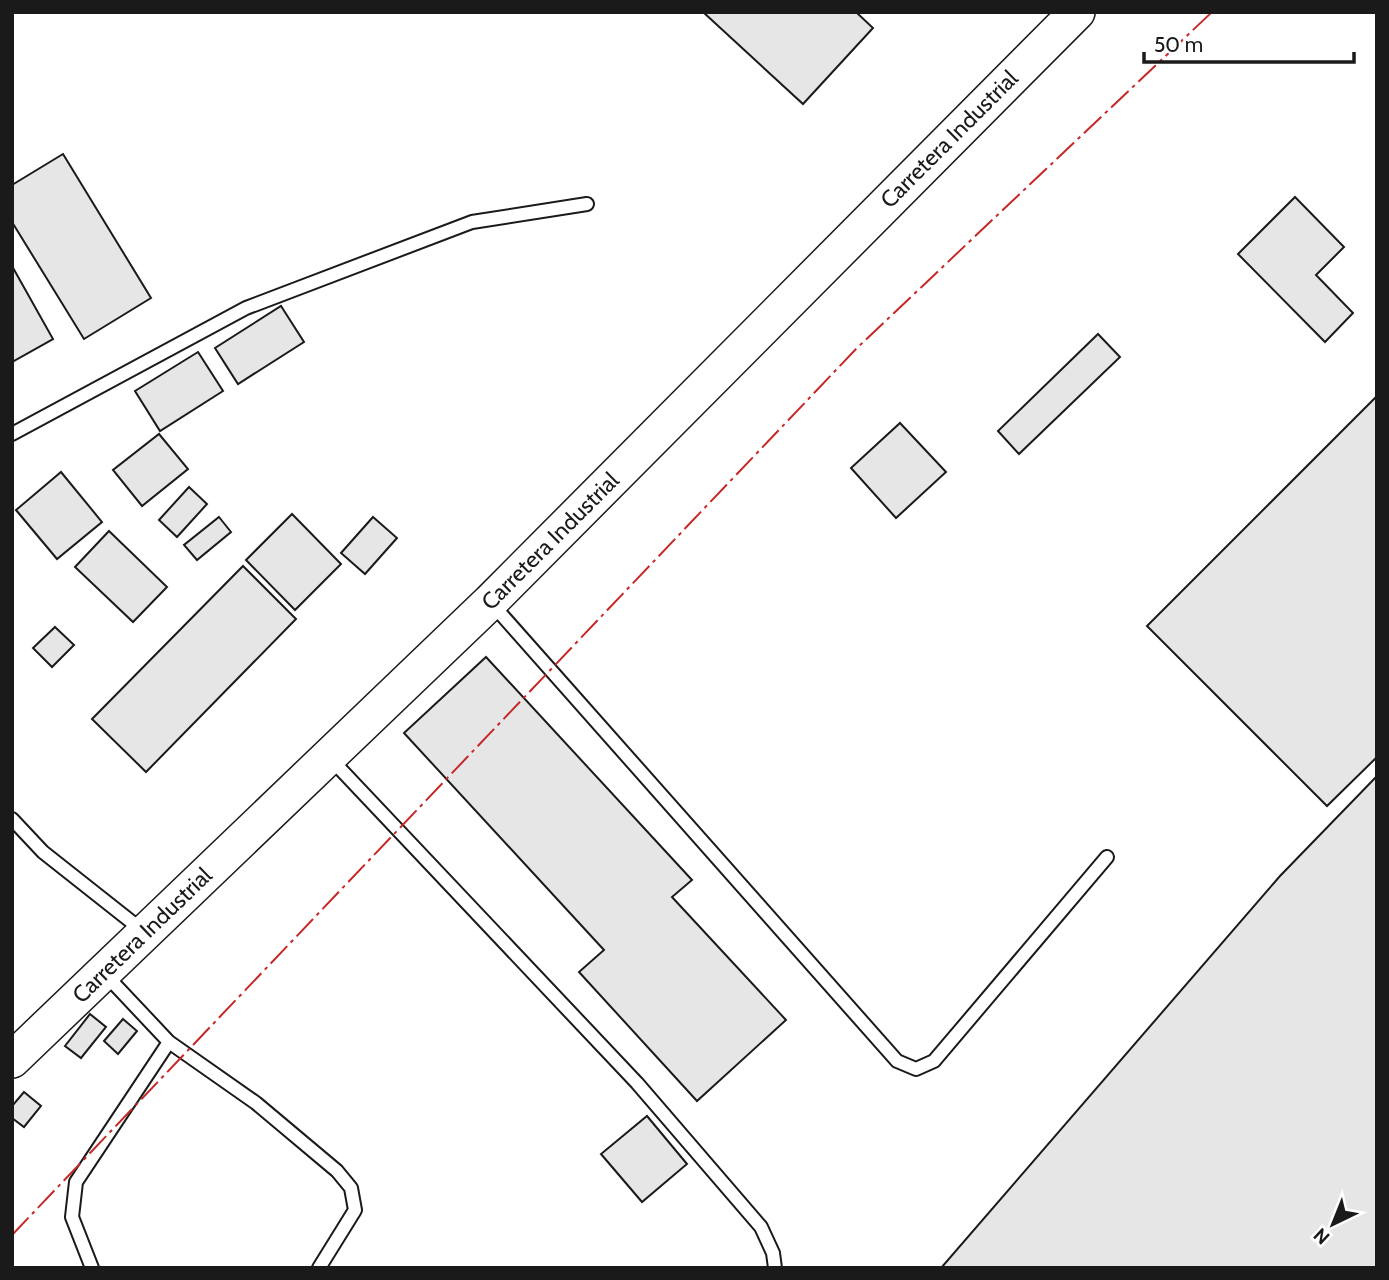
<svg xmlns="http://www.w3.org/2000/svg" width="1389" height="1280" viewBox="0 0 1389 1280" font-family="Cabin,sans-serif">
  <style>
    .building { fill: #e6e6e6; stroke: #1a1a1a; stroke-width: 2 }
    .lines { fill: none; stroke-linecap: round; stroke-linejoin: round }
    .service-casing { stroke: #1a1a1a; stroke-width: 16 }
    .secondary-casing { stroke: #1a1a1a; stroke-width: 38 }
    .service { stroke: #fff; stroke-width: 12 }
    .secondary { stroke: #fff; stroke-width: 35 }
    .power { stroke: #c62828; stroke-width: 2; stroke-dasharray: 24 5 3.5 5; stroke-linecap: butt }
    .labels { text-anchor: middle; stroke-width: 5; stroke-linejoin: round; paint-order: stroke }
    .street-label { font-size: 23px; fill: #1a1a1a; stroke: #fff }
  </style>
  <rect width="100%" height="100%" fill="#fff"/>
  <!-- building -->
  <path class="building" d="M 703,12 L 856,12 L 873,28 L 803,104 Z
    M 63,154 L 151,298 L 84,339 L 12,222 L 12,185 Z
    M 1295,197 L 1344,247 L 1316,275 L 1353,313 L 1325,342 L 1238,254 Z
    M 12,266 L 53,339 L 12,362 Z
    M 281,306 L 304,342 L 238,384 L 215,348 Z
    M 1098,334 L 1120,357 L 1019,454 L 998,431 Z
    M 198,352 L 223,391 L 160,431 L 135,391 Z
    M 1377,396 L 1377,757 L 1327,806 L 1147,626 Z
    M 900,423 L 946,472 L 896,518 L 851,468 Z
    M 159,434 L 188,469 L 142,506 L 113,470 Z
    M 61,472 L 102,522 L 57,559 L 16,510 Z
    M 189,487 L 207,504 L 177,537 L 159,520 Z
    M 292,514 L 341,564 L 295,610 L 246,560 Z
    M 219,517 L 231,532 L 197,560 L 184,545 Z
    M 373,517 L 397,538 L 365,574 L 341,553 Z
    M 109,531 L 167,587 L 133,622 L 75,567 Z
    M 243,566 L 296,619 L 146,772 L 92,719 Z
    M 55,627 L 74,645 L 52,667 L 33,648 Z
    M 486,657 L 692,880 L 672,897 L 786,1020 L 697,1101 L 579,972 L 604,950 L 404,733 Z
    M 1377,776 L 1377,1268 L 941,1268 L 1280,876 Z
    M 90,1014 L 106,1027 L 81,1058 L 65,1046 Z
    M 123,1019 L 137,1031 L 118,1054 L 104,1041 Z
    M 24,1092 L 41,1106 L 24,1127 L 12,1118 L 12,1106 Z
    M 647,1116 L 687,1164 L 642,1202 L 601,1154 Z"/>
  <g class="lines">
    <!-- service casing -->
    <g class="service-casing">
      <path id="service" d="M 12,434 L 246,308 L 472,222 L 587,204
        M 493,605 L 897,1061 L 916,1069 L 934,1061 L 1107,857
        M 329,757 L 637,1083 L 761,1227 L 773,1253 L 775,1268
        M 12,819 L 43,852 L 143,931
        M 104,973 L 169,1042 L 256,1103 L 337,1171 L 351,1188 L 355,1210 L 319,1268
        M 92,1268 L 72,1217 L 76,1182 L 169,1042"/>
    </g>
    <!-- secondary casing -->
    <g class="secondary-casing">
      <path id="secondary" d="M 12,1060 L 490,602 L 1077,12"/>
    </g>
    <!-- service -->
    <use href="#service" class="service"/>
    <!-- secondary -->
    <use href="#secondary" class="secondary"/>
    <!-- power -->
    <path class="power" d="M 12,1235 L 857,348 L 1212,12"/>
  </g>
  <g class="labels">
    <!-- street labels -->
    <g class="street-label">
      <text transform="translate(949 139) rotate(-45)" y="8">Carretera Industrial</text>
      <text transform="translate(550 541) rotate(-45)" y="8">Carretera Industrial</text>
      <text transform="translate(142 935) rotate(-44)" y="8">Carretera Industrial</text>
    </g>
  </g>
  <!-- border -->
  <rect width="1389" height="1280" fill="none" stroke="#1a1a1a" stroke-width="28"/>
  <!-- north arrow -->
  <g transform="translate(1333 1224) rotate(223)" stroke="#ffffff" stroke-width="5" paint-order="stroke">
  <path d="M0-5L12 26L0 18L-12 26Z" fill="#1a1a1a"/>
  <text y="-10" font-size="19" font-weight="bold" text-anchor="middle" fill="#1a1a1a">N</text>
  </g>
  <!-- scale -->
  <path d="M1144 52v10h210v-10" fill="none" stroke="#1a1a1a" stroke-width="3.5"/>
  <text x="1154" y="52" font-size="21" fill="#1a1a1a" stroke="#ffffff" stroke-width="5" paint-order="stroke">50 m</text>
</svg>
